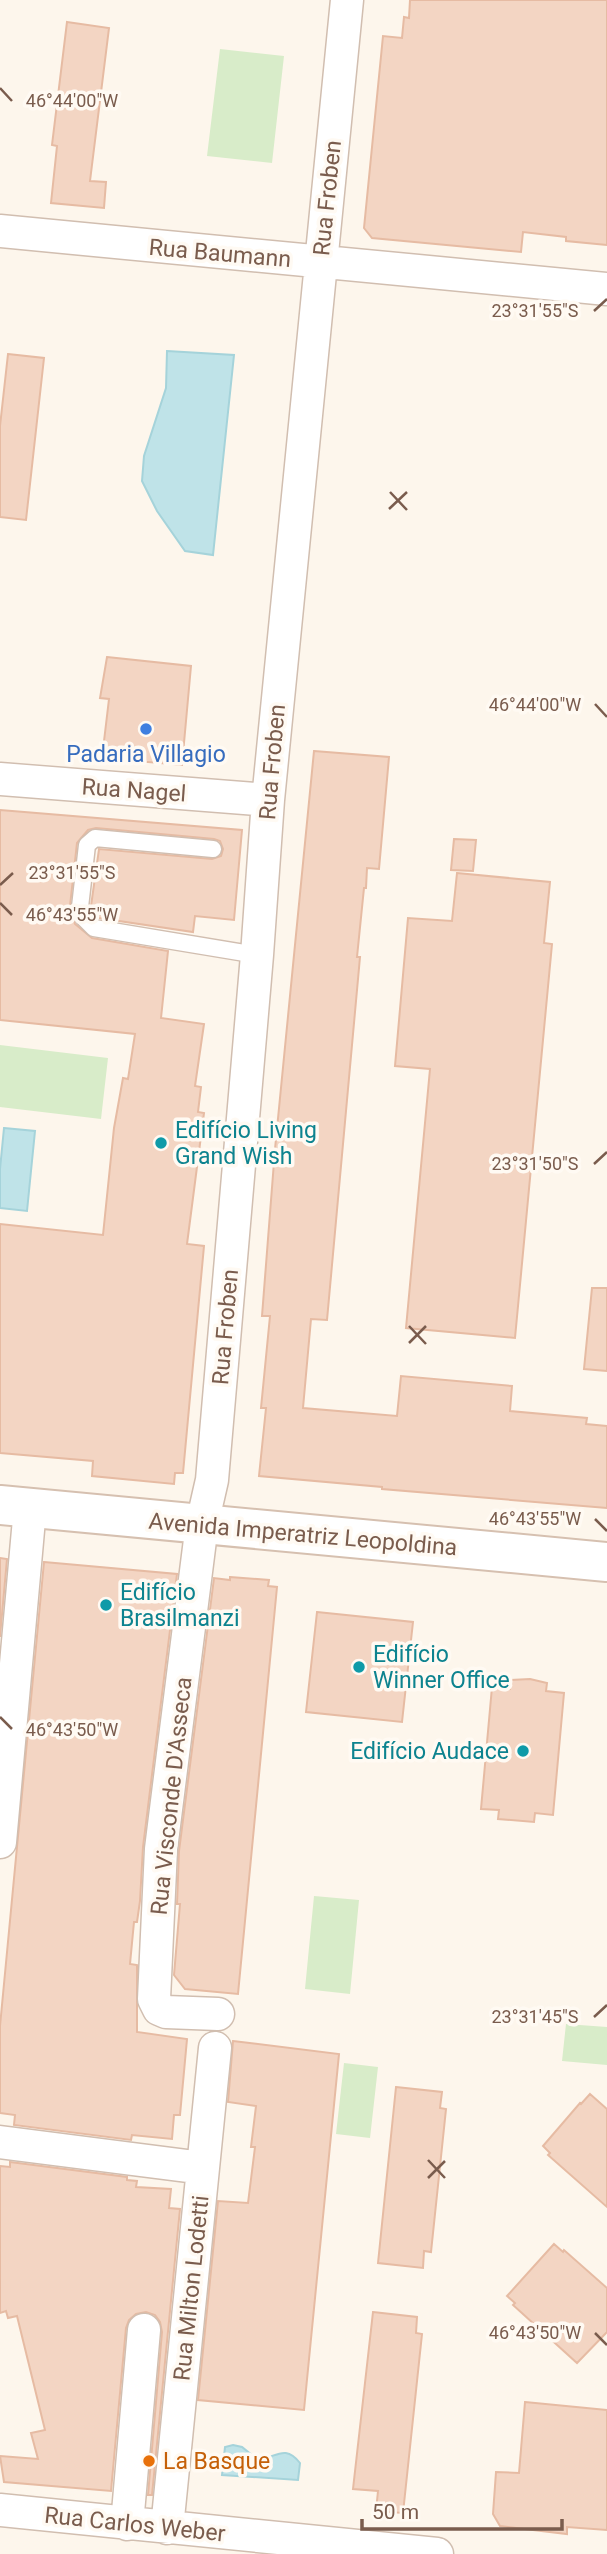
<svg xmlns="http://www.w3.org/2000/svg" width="607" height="2554" viewBox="0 0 607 2554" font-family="Roboto,sans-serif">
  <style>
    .green { fill: #d8ecc9 }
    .water { fill: #bfe3e8; stroke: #a5d3da; stroke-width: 2 }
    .building { fill: #f3d5c3; stroke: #e6bba3; stroke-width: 2 }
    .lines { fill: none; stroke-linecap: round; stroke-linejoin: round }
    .service-casing { stroke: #d1beb0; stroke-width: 19 }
    .minor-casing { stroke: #d1beb0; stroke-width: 35 }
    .secondary-casing { stroke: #d6c0b0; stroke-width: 42 }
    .service { stroke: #fff; stroke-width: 16 }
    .minor { stroke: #fff; stroke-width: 32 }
    .secondary { stroke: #fff; stroke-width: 38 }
    .ticks { fill: none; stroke: #7a5c4d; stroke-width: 2.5 }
    .shop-dot { fill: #3f7fe0; stroke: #fffaf3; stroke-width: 2.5 }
    .culture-dot { fill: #0f9aa8; stroke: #fffaf3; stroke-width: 2.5 }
    .food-dot { fill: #e8710a; stroke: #fffaf3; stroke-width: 2.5 }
    .labels { text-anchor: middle; stroke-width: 7; stroke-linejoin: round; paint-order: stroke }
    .street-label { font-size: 23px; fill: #7a5c4d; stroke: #fffaf3 }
    .shop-label { font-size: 23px; fill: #366cbe; stroke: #fffaf3 }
    .culture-label { font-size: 23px; fill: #0d838f; stroke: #fffaf3; text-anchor: start }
    .food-label { font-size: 23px; fill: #c56008; stroke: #fffaf3; text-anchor: start }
    .ticks-label { font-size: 18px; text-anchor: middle; fill: #7a5c4d; stroke: #fffaf3; stroke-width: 7; stroke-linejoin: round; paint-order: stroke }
  </style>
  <rect width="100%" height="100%" fill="#fdf6ec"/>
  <!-- green -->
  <path class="green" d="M 220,49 L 284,56 L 272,163 L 207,156 Z
    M 0,1045 L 108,1058 L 101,1119 L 0,1107 Z
    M 314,1896 L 359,1900 L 350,1994 L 305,1989 Z
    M 566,2024 L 607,2027 L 607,2065 L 562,2061 Z
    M 344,2063 L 378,2067 L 370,2138 L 336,2134 Z"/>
  <!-- water -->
  <path class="water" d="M 167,351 L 234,355 L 213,555 L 185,551 L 157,511 L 142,481 L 144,456 L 166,388 Z
    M 4,1128 L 35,1131 L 27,1211 L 0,1208 L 0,1169 Z
    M 233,2445 L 242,2447 L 258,2460 C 277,2457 285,2444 300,2463 L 298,2480 L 222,2475 L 225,2447 Z"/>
  <!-- building -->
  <path class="building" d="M 410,0 L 607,0 L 607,245 L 566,241 L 566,237 L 523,232 L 521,252 L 372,238 L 364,228 L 383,36 L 402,38 L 404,17 L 409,18 Z
    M 67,22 L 109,28 L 90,181 L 106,182 L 104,208 L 51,203 L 57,146 L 52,145 Z
    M 8,354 L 44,358 L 26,520 L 0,517 L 0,426 Z
    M 107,657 L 191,666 L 182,765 L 102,758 L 109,699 L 100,698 Z
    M 314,751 L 389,757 L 379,869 L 367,868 L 366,888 L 364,888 L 357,957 L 360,957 L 327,1320 L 311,1319 L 303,1408 L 397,1416 L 401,1376 L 512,1386 L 510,1411 L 587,1418 L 586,1424 L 607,1426 L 607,1508 L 382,1489 L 382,1487 L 259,1476 L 266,1408 L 261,1408 L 270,1316 L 262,1316 L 275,1149 Z
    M 0,810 L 242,830 L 234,920 L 195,916 L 193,932 L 99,918 L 91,906 L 99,849 L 212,859 L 221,856 L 223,849 L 220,841 L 214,839 L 96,828 L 88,830 L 77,843 L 70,906 L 75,924 L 92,938 L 168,951 L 161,1018 L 204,1024 L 195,1086 L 201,1087 L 198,1112 L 204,1113 L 187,1244 L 204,1246 L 183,1473 L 175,1473 L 174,1484 L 92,1476 L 93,1461 L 0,1453 L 0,1224 L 103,1235 L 114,1128 L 123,1078 L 128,1079 L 135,1034 L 0,1020 Z
    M 454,839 L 476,840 L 473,871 L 451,870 Z
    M 457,873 L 550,882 L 544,943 L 552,944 L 515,1338 L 406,1328 L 430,1069 L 395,1066 L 408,918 L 452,921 Z
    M 592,1288 L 607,1288 L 607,1371 L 584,1369 Z
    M 0,1558 L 7,1559 L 0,1637 Z
    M 44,1562 L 177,1574 L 143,1847 L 140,1901 L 137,1922 L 134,1922 L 130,1964 L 137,1965 L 137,2032 L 187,2039 L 180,2115 L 174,2115 L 172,2139 L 132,2135 L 131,2140 L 14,2125 L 15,2115 L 0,2113 L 0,2026 Z
    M 230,1577 L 269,1580 L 268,1586 L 277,1587 L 238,1994 L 185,1989 L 174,1975 L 180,1904 L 177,1904 L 179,1851 L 214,1578 L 230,1580 Z
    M 317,1612 L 413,1622 L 402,1722 L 306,1712 Z
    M 530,1679 L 547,1683 L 546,1691 L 564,1693 L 553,1815 L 535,1813 L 534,1822 L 498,1819 L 499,1810 L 481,1809 L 492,1687 L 510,1689 L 511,1680 Z
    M 233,2041 L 339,2054 L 304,2410 L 198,2400 L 218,2201 L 248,2203 L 255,2147 L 251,2147 L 256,2106 L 228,2102 Z
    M 396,2087 L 442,2092 L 440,2108 L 446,2109 L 431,2252 L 424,2251 L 423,2268 L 378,2263 Z
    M 590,2094 L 607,2109 L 607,2207 L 548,2155 L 550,2153 L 543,2146 L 580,2103 L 581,2104 Z
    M 10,2162 L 127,2177 L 127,2180 L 137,2181 L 136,2187 L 171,2189 L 169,2208 L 180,2209 L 152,2495 L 148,2495 L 162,2332 L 160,2322 L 155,2315 L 146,2312 L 136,2314 L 129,2320 L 126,2328 L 111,2491 L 4,2482 L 0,2456 L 38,2459 L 31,2433 L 45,2430 L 17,2316 L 8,2318 L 6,2311 L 0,2313 L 0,2166 L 10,2167 Z
    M 554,2244 L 563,2252 L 564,2250 L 607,2288 L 607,2332 L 577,2363 L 513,2305 L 515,2303 L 507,2296 Z
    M 373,2312 L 417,2317 L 416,2333 L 422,2334 L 403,2513 L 376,2511 L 378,2491 L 353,2489 Z
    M 525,2402 L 607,2410 L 607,2530 L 567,2527 L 567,2534 L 500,2526 L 493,2514 L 496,2472 L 519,2473 Z"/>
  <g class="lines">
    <!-- service casing -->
    <g class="service-casing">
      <path id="service" d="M 213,849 L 95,838 L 87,845 L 80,907 L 83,917 L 94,928 L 257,955"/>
    </g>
    <!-- minor casing -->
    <g class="minor-casing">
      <path id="minor" d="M 0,231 L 607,289
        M 0,779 L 268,800
        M 0,1842 L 30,1508
        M 218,2014 L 166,2012 L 159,2009 L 154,1999 L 161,1849 L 202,1524 L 212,1480 L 257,955 L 268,800 L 347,0
        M 0,2142 L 203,2168
        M 0,2510 L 437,2554
        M 127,2524 L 144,2330
        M 167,2528 L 215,2048"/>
    </g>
    <!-- secondary casing -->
    <g class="secondary-casing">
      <path id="secondary" d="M 0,1505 L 607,1562"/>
    </g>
    <!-- service -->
    <use href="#service" class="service"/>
    <!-- minor -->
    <use href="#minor" class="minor"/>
    <!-- secondary -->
    <use href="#secondary" class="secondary"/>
  </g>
  <!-- ticks -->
  <path class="ticks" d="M 0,88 L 12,101M 594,311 L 607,299M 390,492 L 407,510M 389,509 L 407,492M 595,704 L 607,717M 0,885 L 13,873M 0,903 L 12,915M 594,1164 L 607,1152M 409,1326 L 426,1344M 409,1343 L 426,1326M 595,1519 L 607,1531M 0,1717 L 12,1729M 594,2017 L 607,2005M 428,2160 L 445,2178M 428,2178 L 445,2161M 595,2333 L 607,2345"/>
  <!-- markers -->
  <circle class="shop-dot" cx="146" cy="729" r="7"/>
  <g class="culture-dot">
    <circle cx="161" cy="1143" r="7"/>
    <circle cx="106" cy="1605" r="7"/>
    <circle cx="359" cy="1667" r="7"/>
    <circle cx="523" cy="1751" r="7"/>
  </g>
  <circle class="food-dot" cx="149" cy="2461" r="7"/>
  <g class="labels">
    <!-- street labels -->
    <g class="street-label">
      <text transform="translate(327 198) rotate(-84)" y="8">Rua Froben</text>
      <text transform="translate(220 253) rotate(5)" y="8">Rua Baumann</text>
      <text transform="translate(272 762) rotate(-85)" y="8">Rua Froben</text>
      <text transform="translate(134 790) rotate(4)" y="8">Rua Nagel</text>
      <text transform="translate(225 1327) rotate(-85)" y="8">Rua Froben</text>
      <text transform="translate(303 1534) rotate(5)" y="8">Avenida Imperatriz Leopoldina</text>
      <text transform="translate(171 1796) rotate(-84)" y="8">Rua Visconde D'Asseca</text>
      <text transform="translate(191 2288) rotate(-84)" y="8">Rua Milton Lodetti</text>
      <text transform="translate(135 2524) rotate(6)" y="8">Rua Carlos Weber</text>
    </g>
    <!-- shop labels -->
    <g class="shop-label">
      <text x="146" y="762">Padaria Villagio</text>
    </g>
    <!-- culture labels -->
    <g class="culture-label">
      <text x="175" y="1138">Edifício Living<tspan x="175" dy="26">Grand Wish</tspan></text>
      <text x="120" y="1600">Edifício<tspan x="120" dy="26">Brasilmanzi</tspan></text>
      <text x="373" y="1662">Edifício<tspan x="373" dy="26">Winner Office</tspan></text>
      <text x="509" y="1759" text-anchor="end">Edifício Audace</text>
    </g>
    <!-- food labels -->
    <g class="food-label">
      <text x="163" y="2469">La Basque</text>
    </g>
  </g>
  <g class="ticks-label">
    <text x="72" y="107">46°44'00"W</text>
    <text x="535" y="317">23°31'55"S</text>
    <text x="535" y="711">46°44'00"W</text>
    <text x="72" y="879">23°31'55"S</text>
    <text x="72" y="921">46°43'55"W</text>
    <text x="535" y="1170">23°31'50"S</text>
    <text x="535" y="1525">46°43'55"W</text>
    <text x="72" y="1736">46°43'50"W</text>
    <text x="535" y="2023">23°31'45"S</text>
    <text x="535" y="2339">46°43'50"W</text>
  </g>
  <!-- scale -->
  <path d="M362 2519v10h200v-10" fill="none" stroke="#7a5c4d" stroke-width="3.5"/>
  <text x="372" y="2519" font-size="21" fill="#7a5c4d" stroke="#fffaf3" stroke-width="5" paint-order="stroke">50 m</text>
</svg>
